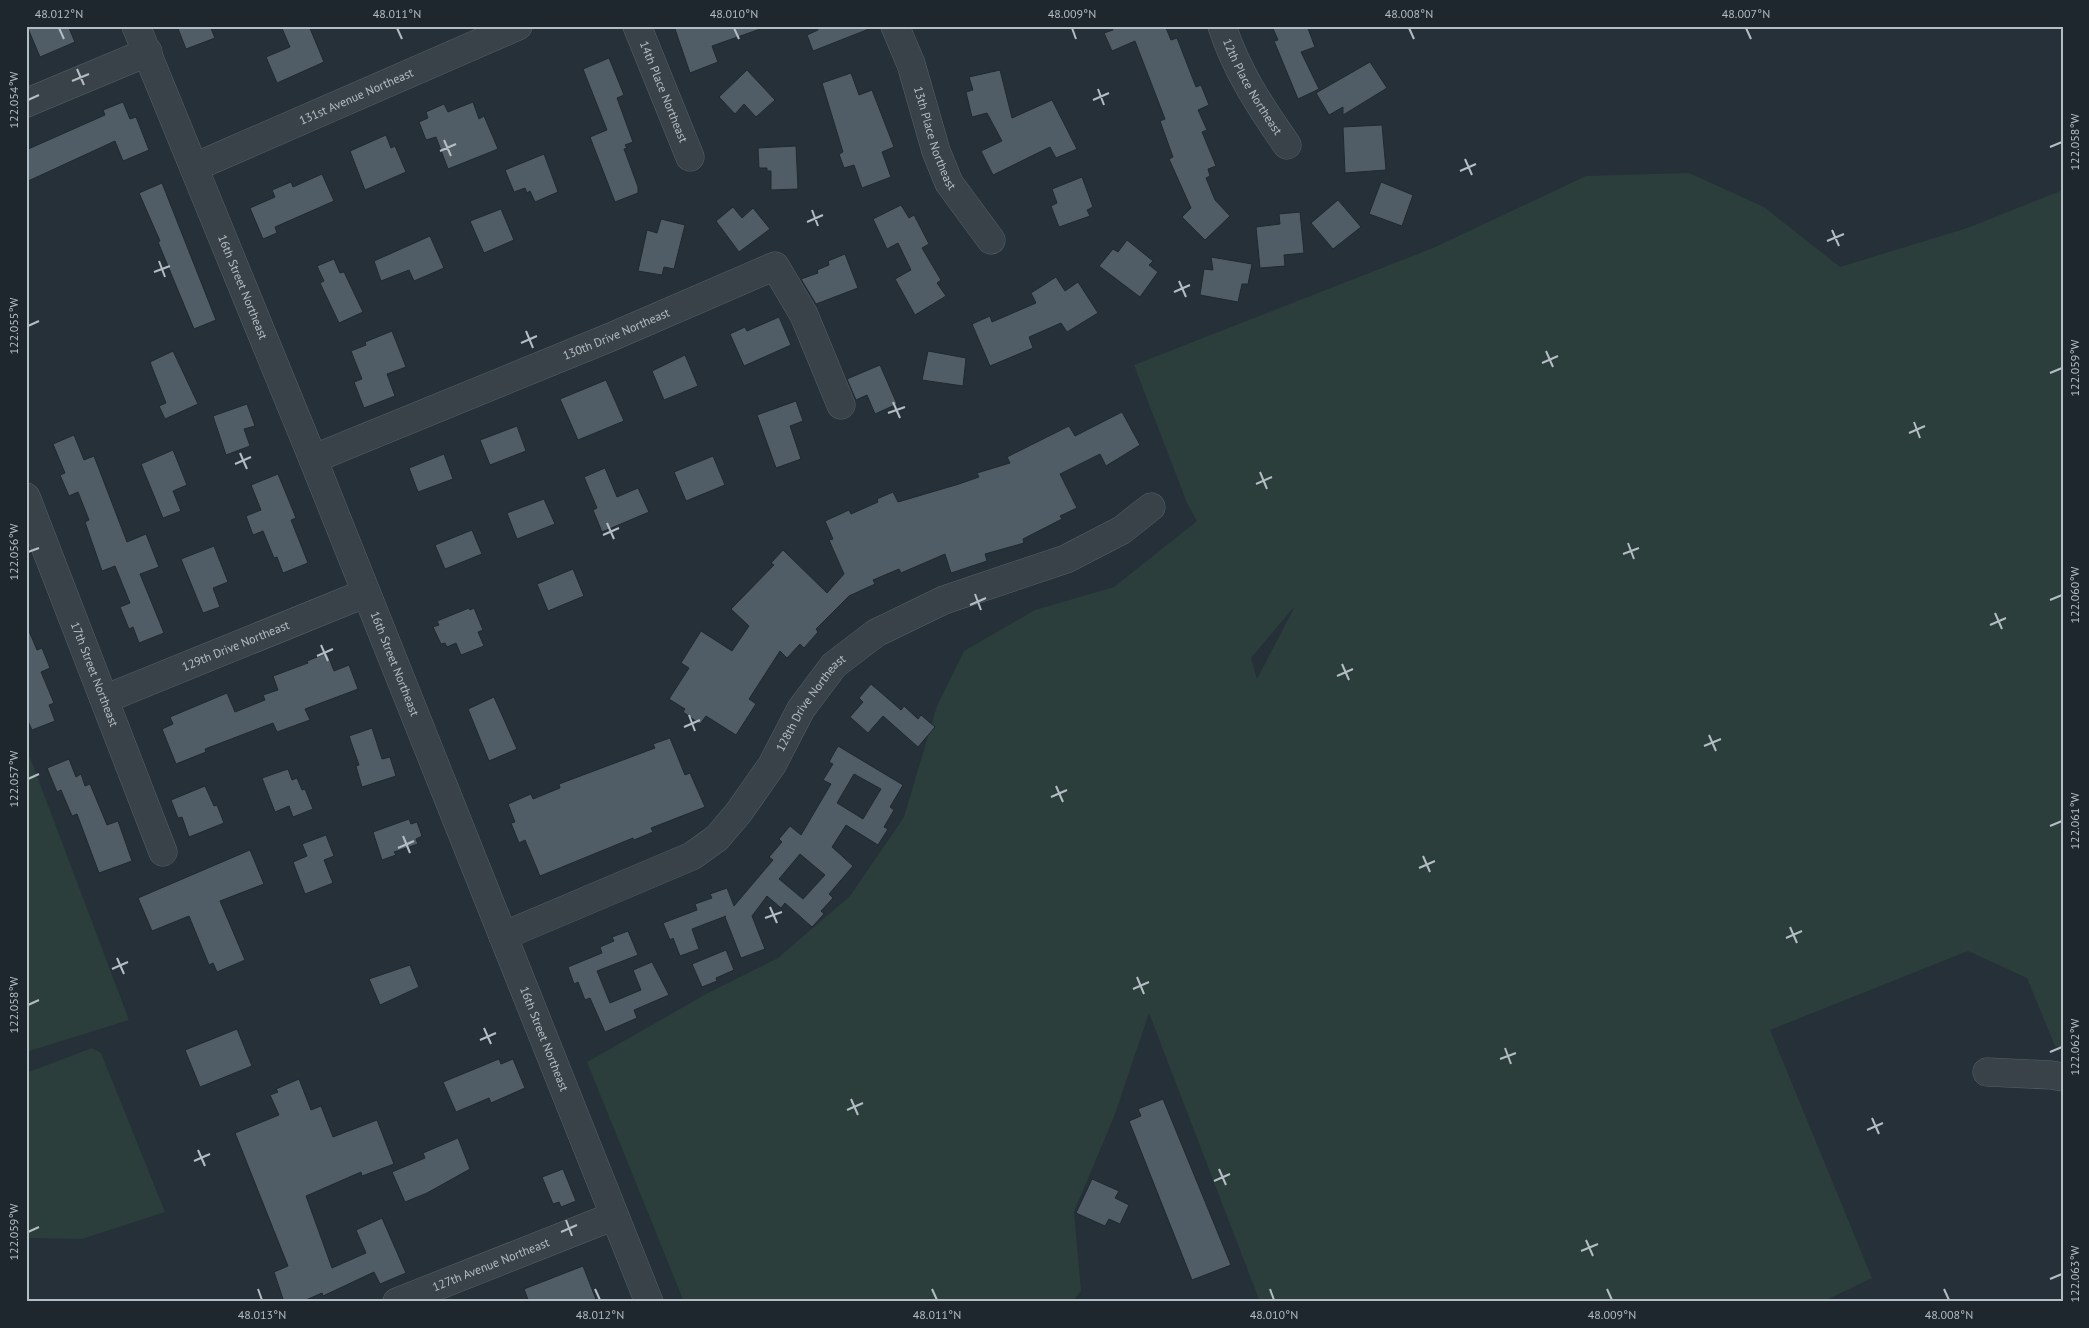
<svg xmlns="http://www.w3.org/2000/svg" width="2089" height="1328" viewBox="0 0 2089 1328" font-family="'PT Sans',sans-serif">
  <style>
    .green { fill: #2b3e3b; fill-rule: evenodd }
    .building { fill: #515d66; stroke: #20292f; fill-rule: evenodd }
    .lines { fill: none; stroke-linecap: round; stroke-linejoin: round }
    .minor-casing { stroke: #576066; stroke-width: 29 }
    .minor { stroke: #384248; stroke-width: 28 }
    .ticks { fill: none; stroke: #b4bdc4; stroke-width: 2 }
    .labels { text-anchor: middle; stroke-width: 4; stroke-linejoin: round; paint-order: stroke }
    .street-label { font-size: 12px; fill: #b4bdc4; stroke: #1e272d }
    .neatline { fill: none; stroke: #b4bdc4; stroke-width: 2 }
    .ticks-label { font-size: 12px; text-anchor: middle; fill: #b4bdc4 }
  </style>
  <rect width="100%" height="100%" fill="#253038"/>
  <!-- green -->
  <path class="green" d="M 1689,173 L 1764,207 L 1840,267 L 1967,228 L 2063,190 L 2063,1048 L 2055,1046 L 2027,978 L 1968,951 L 1770,1030 L 1872,1278 L 1822,1302 L 1260,1302 L 1149,1013 L 1115,1114 L 1074,1212 L 1081,1291 L 1072,1302 L 684,1302 L 587,1062 L 706,994 L 778,958 L 850,896 L 904,817 L 937,706 L 964,651 L 1035,610 L 1114,587 L 1197,521 L 1187,503 L 1134,365 L 1433,248 L 1586,176 ZM 1294,607 L 1294,608 L 1257,679 L 1251,658 Z
    M 26,747 L 129,1020 L 26,1052 Z
    M 92,1048 L 101,1053 L 165,1212 L 82,1239 L 26,1238 L 26,1073 Z"/>
  <!-- building -->
  <path class="building" d="M 27,26 L 68,26 L 75,42 L 40,57 Z
    M 177,26 L 210,26 L 215,38 L 186,49 Z
    M 281,26 L 309,26 L 324,62 L 277,83 L 266,57 L 290,47 Z
    M 674,26 L 762,26 L 763,28 L 712,46 L 718,62 L 690,73 Z
    M 817,26 L 874,26 L 874,27 L 813,51 L 807,35 L 818,30 Z
    M 1112,26 L 1169,26 L 1166,28 L 1171,40 L 1177,38 L 1196,87 L 1201,85 L 1209,105 L 1198,110 L 1207,130 L 1202,132 L 1216,166 L 1208,169 L 1210,176 L 1206,178 L 1215,200 L 1230,216 L 1205,240 L 1182,217 L 1191,208 L 1169,159 L 1173,157 L 1160,121 L 1165,119 L 1135,41 L 1112,51 L 1104,33 L 1113,30 Z
    M 1272,26 L 1307,26 L 1315,47 L 1301,52 L 1319,89 L 1298,99 L 1274,41 L 1278,40 Z
    M 609,58 L 624,95 L 617,98 L 633,142 L 625,145 L 627,148 L 624,149 L 638,187 L 638,193 L 615,202 L 590,137 L 607,130 L 583,69 Z
    M 1370,62 L 1387,88 L 1343,115 L 1343,107 L 1329,115 L 1316,93 Z
    M 747,70 L 775,100 L 756,117 L 744,104 L 735,114 L 719,97 Z
    M 1000,70 L 1012,118 L 1052,100 L 1077,149 L 1056,158 L 1050,147 L 993,175 L 981,151 L 1002,141 L 987,113 L 972,117 L 966,92 L 973,90 L 969,77 Z
    M 851,73 L 859,95 L 872,90 L 894,147 L 882,152 L 891,177 L 862,188 L 854,165 L 844,168 L 839,154 L 843,152 L 822,83 Z
    M 123,102 L 130,119 L 136,117 L 149,150 L 123,161 L 115,141 L 26,182 L 26,150 L 105,115 L 103,110 Z
    M 473,102 L 479,119 L 484,116 L 498,149 L 448,169 L 436,137 L 426,140 L 419,122 L 428,118 L 426,112 L 444,104 L 448,112 Z
    M 1382,125 L 1386,170 L 1345,173 L 1343,127 Z
    M 386,135 L 391,148 L 395,146 L 406,172 L 365,190 L 350,151 Z
    M 796,146 L 798,189 L 771,190 L 771,171 L 767,171 L 767,168 L 759,168 L 758,148 Z
    M 544,154 L 558,192 L 535,202 L 530,191 L 527,193 L 525,188 L 514,192 L 505,170 Z
    M 322,174 L 334,201 L 275,227 L 277,233 L 263,239 L 250,208 L 275,197 L 272,190 L 291,182 L 293,187 Z
    M 1082,177 L 1093,207 L 1087,210 L 1090,216 L 1059,227 L 1051,206 L 1057,203 L 1052,189 Z
    M 1381,182 L 1413,195 L 1402,226 L 1369,214 Z
    M 162,183 L 216,320 L 194,329 L 158,242 L 160,241 L 139,193 Z
    M 1338,200 L 1361,227 L 1333,249 L 1311,223 Z
    M 901,205 L 909,218 L 914,215 L 929,244 L 922,248 L 941,280 L 937,283 L 946,296 L 915,315 L 895,279 L 911,270 L 898,243 L 887,249 L 873,219 Z
    M 733,207 L 742,218 L 753,208 L 770,229 L 739,252 L 716,221 Z
    M 501,209 L 514,240 L 484,253 L 470,221 Z
    M 1300,212 L 1304,253 L 1284,255 L 1285,266 L 1260,268 L 1256,227 L 1280,224 L 1279,214 Z
    M 661,219 L 685,225 L 674,269 L 664,267 L 662,275 L 638,271 L 647,230 L 657,233 Z
    M 430,236 L 444,268 L 414,281 L 409,270 L 381,281 L 374,261 Z
    M 1127,240 L 1153,261 L 1149,265 L 1158,272 L 1140,297 L 1099,266 L 1113,249 L 1118,252 Z
    M 845,254 L 858,288 L 816,304 L 801,279 L 818,273 L 817,270 L 829,265 L 828,261 Z
    M 1211,257 L 1252,264 L 1248,284 L 1242,284 L 1238,302 L 1200,295 L 1204,269 L 1213,270 Z
    M 334,259 L 340,273 L 344,272 L 363,312 L 339,323 L 320,283 L 324,281 L 317,266 Z
    M 1056,277 L 1065,291 L 1078,282 L 1098,313 L 1067,332 L 1061,323 L 1029,337 L 1033,348 L 990,366 L 972,324 L 990,316 L 992,322 L 1036,303 L 1031,293 Z
    M 779,317 L 791,345 L 744,366 L 730,334 L 745,327 L 747,331 Z
    M 392,331 L 406,367 L 387,374 L 395,396 L 364,408 L 354,382 L 362,379 L 351,351 L 366,345 L 365,342 Z
    M 173,351 L 198,404 L 165,419 L 159,406 L 166,403 L 150,362 Z
    M 928,351 L 966,358 L 963,386 L 922,380 Z
    M 685,355 L 698,386 L 664,400 L 652,371 Z
    M 880,365 L 897,404 L 875,414 L 867,395 L 856,400 L 847,379 Z
    M 606,380 L 624,421 L 578,440 L 560,399 Z
    M 796,401 L 803,421 L 790,426 L 801,459 L 776,468 L 757,415 Z
    M 247,404 L 255,426 L 244,429 L 250,446 L 226,455 L 213,416 Z
    M 1122,412 L 1140,445 L 1106,466 L 1100,454 L 1060,474 L 1077,508 L 1060,516 L 1062,519 L 1023,539 L 1024,543 L 985,554 L 987,561 L 951,573 L 945,554 L 901,573 L 899,569 L 873,580 L 875,584 L 849,596 L 816,629 L 818,632 L 804,648 L 800,644 L 787,658 L 780,651 L 749,699 L 756,704 L 736,735 L 706,716 L 700,724 L 683,712 L 685,709 L 669,699 L 689,668 L 681,663 L 701,631 L 732,651 L 749,626 L 731,609 L 774,565 L 771,563 L 783,550 L 827,593 L 844,574 L 829,540 L 833,539 L 825,521 L 849,510 L 851,514 L 878,502 L 877,499 L 893,492 L 898,502 L 959,484 L 979,477 L 977,473 L 1010,463 L 1007,457 L 1069,426 L 1075,436 Z
    M 517,426 L 526,451 L 490,465 L 480,440 Z
    M 74,435 L 84,460 L 94,456 L 127,542 L 146,534 L 159,567 L 140,574 L 164,633 L 139,643 L 133,627 L 129,629 L 120,607 L 130,603 L 115,566 L 102,571 L 85,522 L 89,520 L 78,492 L 69,496 L 60,475 L 65,473 L 53,444 Z
    M 173,450 L 187,485 L 173,491 L 181,511 L 163,518 L 141,464 Z
    M 444,454 L 453,479 L 418,492 L 409,468 Z
    M 713,456 L 725,485 L 686,501 L 674,472 Z
    M 605,468 L 617,497 L 638,488 L 649,512 L 602,532 L 593,510 L 597,508 L 584,477 Z
    M 278,474 L 296,518 L 291,520 L 308,563 L 283,573 L 277,557 L 274,558 L 263,531 L 253,535 L 246,516 L 261,510 L 251,485 Z
    M 544,499 L 555,524 L 517,539 L 507,513 Z
    M 472,530 L 482,554 L 445,569 L 435,545 Z
    M 214,546 L 228,582 L 213,588 L 220,607 L 203,613 L 181,559 Z
    M 573,569 L 584,596 L 548,611 L 537,584 Z
    M 469,608 L 470,610 L 474,608 L 483,630 L 478,632 L 484,646 L 461,655 L 456,643 L 447,647 L 445,643 L 441,644 L 433,627 L 439,625 L 437,621 Z
    M 26,624 L 37,650 L 42,648 L 50,668 L 41,672 L 54,703 L 49,705 L 55,721 L 32,730 L 26,717 Z
    M 327,653 L 334,671 L 349,665 L 358,689 L 305,709 L 310,720 L 277,732 L 273,723 L 205,749 L 206,752 L 176,764 L 162,729 L 173,724 L 170,717 L 227,693 L 235,712 L 265,700 L 263,695 L 278,690 L 273,676 L 308,663 L 307,661 Z
    M 871,684 L 901,710 L 904,706 L 918,719 L 921,715 L 935,727 L 918,747 L 883,716 L 868,733 L 850,717 L 863,702 L 859,698 Z
    M 494,697 L 517,749 L 489,761 L 468,709 Z
    M 372,728 L 382,759 L 390,757 L 396,776 L 362,787 L 356,766 L 359,765 L 349,736 Z
    M 670,738 L 685,775 L 690,773 L 705,807 L 651,828 L 653,832 L 634,840 L 633,838 L 540,876 L 525,840 L 519,843 L 511,823 L 515,822 L 508,804 L 531,794 L 533,799 L 560,788 L 559,784 L 655,748 L 653,744 Z
    M 838,746 L 903,785 L 890,807 L 894,810 L 884,827 L 888,829 L 878,845 L 846,825 L 832,847 L 853,866 L 829,894 L 833,898 L 821,911 L 824,914 L 812,927 L 785,903 L 781,908 L 767,896 L 752,916 L 765,949 L 741,958 L 725,917 L 726,916 L 692,929 L 699,949 L 680,956 L 673,938 L 670,940 L 663,923 L 697,910 L 695,904 L 712,898 L 710,894 L 727,888 L 734,906 L 773,860 L 769,857 L 782,842 L 779,839 L 790,826 L 801,835 L 831,784 L 823,780 L 833,764 L 829,762 ZM 854,774 L 881,789 L 863,819 L 837,803 ZM 800,854 L 825,875 L 803,899 L 779,879 Z
    M 69,759 L 76,777 L 81,774 L 85,786 L 90,784 L 107,825 L 118,821 L 132,861 L 99,873 L 77,814 L 72,816 L 61,790 L 57,792 L 47,768 Z
    M 288,769 L 292,780 L 297,778 L 302,790 L 305,789 L 313,809 L 293,817 L 289,806 L 275,812 L 262,778 Z
    M 205,786 L 214,806 L 217,805 L 224,823 L 189,837 L 182,817 L 178,818 L 171,800 Z
    M 409,819 L 411,824 L 417,822 L 422,836 L 416,839 L 418,844 L 394,852 L 396,855 L 382,860 L 373,832 Z
    M 326,835 L 334,856 L 324,860 L 333,883 L 305,894 L 293,862 L 307,856 L 302,844 Z
    M 250,850 L 264,884 L 220,901 L 245,960 L 217,972 L 213,963 L 209,965 L 189,916 L 152,931 L 138,898 Z
    M 628,931 L 638,955 L 597,971 L 610,1003 L 641,990 L 633,970 L 652,962 L 669,995 L 634,1010 L 637,1018 L 605,1032 L 590,998 L 585,1000 L 578,982 L 574,984 L 568,967 L 602,953 L 600,947 L 614,941 L 612,937 Z
    M 726,950 L 734,970 L 716,978 L 717,981 L 702,987 L 692,964 Z
    M 410,965 L 419,987 L 380,1005 L 369,979 Z
    M 237,1029 L 252,1066 L 200,1087 L 185,1050 Z
    M 499,1059 L 501,1064 L 513,1059 L 525,1088 L 491,1103 L 489,1098 L 456,1112 L 443,1082 Z
    M 299,1079 L 311,1110 L 321,1106 L 333,1137 L 377,1120 L 394,1164 L 362,1176 L 361,1172 L 306,1196 L 332,1268 L 366,1253 L 356,1230 L 382,1218 L 406,1273 L 380,1284 L 374,1272 L 323,1296 L 322,1293 L 301,1302 L 284,1302 L 274,1272 L 288,1266 L 235,1133 L 279,1115 L 270,1095 L 278,1092 L 276,1089 Z
    M 1163,1099 L 1231,1265 L 1192,1280 L 1129,1121 L 1141,1116 L 1138,1109 Z
    M 458,1138 L 470,1169 L 427,1193 L 405,1202 L 392,1172 L 425,1158 L 423,1153 Z
    M 563,1169 L 576,1201 L 561,1207 L 559,1202 L 553,1204 L 542,1177 Z
    M 1092,1179 L 1119,1191 L 1115,1198 L 1129,1205 L 1120,1224 L 1109,1219 L 1105,1226 L 1076,1213 Z
    M 583,1266 L 597,1302 L 529,1302 L 524,1289 Z"/>
  <g class="lines">
    <!-- minor casing -->
    <g class="minor-casing">
      <g id="minor">
        <path id="s1" d="M 136,26 L 313,459 L 649,1302"/>
        <path id="s2" d="M 637,26 L 690,157"/>
        <path id="s3" d="M 895,26 L 911,64 L 936,151 L 949,183 L 991,240"/>
        <path id="s4" d="M 1222,26 C 1236,70 1261,108 1287,145"/>
        <path d="M 26,103 L 148,52"/>
        <path id="s5" d="M 195,167 L 518,26"/>
        <path id="s6" d="M 313,459 L 611,337 L 775,266 L 804,315 L 841,405"/>
        <path id="s7" d="M 26,497 L 163,852"/>
        <path id="s8" d="M 105,699 L 366,593"/>
        <path id="s9" d="M 503,936 L 692,856 L 717,838 L 739,812 L 772,765 L 801,709 L 834,665 L 876,633 L 944,600 L 1066,559 L 1122,530 L 1151,507"/>
        <path d="M 1987,1072 L 2051,1075 L 2063,1077"/>
        <path id="s10" d="M 397,1302 L 614,1216"/>
      </g>
    </g>
    <!-- minor -->
    <use href="#minor" class="minor"/>
  </g>
  <!-- ticks -->
  <path class="ticks" d="M 59,28 L 64,39M 397,28 L 402,39M 734,28 L 739,39M 1072,28 L 1076,39M 1409,28 L 1414,39M 1746,28 L 1751,39M 77,69 L 84,85M 72,81 L 89,74M 1098,89 L 1104,105M 28,100 L 39,95M 1093,100 L 1109,93M 444,140 L 451,156M 2050,147 L 2062,142M 440,151 L 456,144M 1465,159 L 1472,175M 1460,171 L 1476,164M 812,210 L 818,226M 807,222 L 823,215M 1832,230 L 1839,246M 1827,241 L 1844,234M 159,261 L 165,277M 154,272 L 170,266M 1179,281 L 1186,297M 1174,292 L 1190,285M 28,326 L 39,321M 526,331 L 533,348M 521,343 L 537,336M 1546,351 L 1553,367M 1542,363 L 1558,356M 2050,373 L 2062,368M 893,402 L 900,418M 888,413 L 905,407M 1914,422 L 1920,438M 1909,433 L 1925,426M 240,453 L 247,469M 235,464 L 251,457M 1260,472 L 1267,489M 1256,484 L 1272,477M 607,523 L 614,539M 603,535 L 619,528M 1628,543 L 1634,559M 28,552 L 39,548M 1623,554 L 1639,548M 975,594 L 981,610M 2050,600 L 2062,595M 970,605 L 986,598M 1995,613 L 2002,629M 1990,625 L 2006,618M 321,645 L 328,661M 317,656 L 333,649M 1342,664 L 1349,680M 1337,676 L 1353,669M 689,715 L 695,731M 684,727 L 700,720M 1709,735 L 1716,751M 1704,746 L 1721,739M 28,779 L 39,774M 1056,786 L 1063,802M 1051,797 L 1067,790M 2050,826 L 2062,821M 403,836 L 410,853M 398,848 L 414,841M 1423,856 L 1430,872M 1419,868 L 1435,861M 770,907 L 777,923M 765,918 L 782,912M 1790,927 L 1797,943M 1786,938 L 1802,931M 117,958 L 124,974M 112,969 L 128,962M 1137,977 L 1144,994M 1133,989 L 1149,982M 28,1005 L 39,1000M 484,1028 L 491,1044M 480,1040 L 496,1033M 1505,1048 L 1511,1064M 2050,1052 L 2062,1047M 1500,1059 L 1516,1053M 851,1099 L 858,1115M 847,1110 L 863,1103M 1872,1118 L 1879,1134M 1867,1130 L 1883,1123M 198,1150 L 205,1166M 194,1161 L 210,1154M 1219,1169 L 1226,1185M 1214,1181 L 1230,1174M 566,1220 L 572,1236M 28,1232 L 39,1227M 561,1232 L 577,1225M 1586,1240 L 1593,1256M 1581,1251 L 1598,1244M 2050,1279 L 2062,1274M 258,1289 L 262,1300M 595,1289 L 600,1300M 932,1289 L 937,1300M 1270,1289 L 1274,1300M 1607,1289 L 1612,1300M 1944,1289 L 1949,1300"/>
  <g class="labels">
    <!-- street labels -->
    <g class="street-label">
      <text dy="4" stroke="none"><textPath href="#s4" startOffset="68">12th Place Northeast</textPath></text>
      <text dy="4" stroke="none"><textPath href="#s2" startOffset="71">14th Place Northeast</textPath></text>
      <text dy="4" stroke="none"><textPath href="#s5" startOffset="176">131st Avenue Northeast</textPath></text>
      <text dy="4" stroke="none"><textPath href="#s3" startOffset="119">13th Place Northeast</textPath></text>
      <text dy="4" stroke="none"><textPath href="#s1" startOffset="282">16th Street Northeast</textPath></text>
      <text dy="4" stroke="none"><textPath href="#s6" startOffset="328">130th Drive Northeast</textPath></text>
      <text dy="4" stroke="none"><textPath href="#s8" startOffset="141">129th Drive Northeast</textPath></text>
      <text dy="4" stroke="none"><textPath href="#s1" startOffset="688">16th Street Northeast</textPath></text>
      <text dy="4" stroke="none"><textPath href="#s7" startOffset="190">17th Street Northeast</textPath></text>
      <text dy="4" stroke="none"><textPath href="#s9" startOffset="401">128th Drive Northeast</textPath></text>
      <text dy="4" stroke="none"><textPath href="#s1" startOffset="1092">16th Street Northeast</textPath></text>
      <text dy="4" stroke="none"><textPath href="#s10" startOffset="101">127th Avenue Northeast</textPath></text>
    </g>
  </g>
  <!-- border -->
  <rect width="2089" height="1328" fill="none" stroke="#1e272d" stroke-width="55"/>
  <rect x="28" y="28" width="2034" height="1272" class="neatline"/>
  <g class="ticks-label">
    <text x="59" y="18">48.012°N</text>
    <text x="397" y="18">48.011°N</text>
    <text x="734" y="18">48.010°N</text>
    <text x="1072" y="18">48.009°N</text>
    <text x="1409" y="18">48.008°N</text>
    <text x="1746" y="18">48.007°N</text>
    <text transform="translate(14 100) rotate(-90)" y="4">122.054°W</text>
    <text transform="translate(2075 142) rotate(-90)" y="4">122.058°W</text>
    <text transform="translate(14 326) rotate(-90)" y="4">122.055°W</text>
    <text transform="translate(2075 368) rotate(-90)" y="4">122.059°W</text>
    <text transform="translate(14 552) rotate(-90)" y="4">122.056°W</text>
    <text transform="translate(2075 595) rotate(-90)" y="4">122.060°W</text>
    <text transform="translate(14 779) rotate(-90)" y="4">122.057°W</text>
    <text transform="translate(2075 821) rotate(-90)" y="4">122.061°W</text>
    <text transform="translate(14 1005) rotate(-90)" y="4">122.058°W</text>
    <text transform="translate(2075 1047) rotate(-90)" y="4">122.062°W</text>
    <text transform="translate(14 1232) rotate(-90)" y="4">122.059°W</text>
    <text transform="translate(2075 1274) rotate(-90)" y="4">122.063°W</text>
    <text x="262" y="1319">48.013°N</text>
    <text x="600" y="1319">48.012°N</text>
    <text x="937" y="1319">48.011°N</text>
    <text x="1274" y="1319">48.010°N</text>
    <text x="1612" y="1319">48.009°N</text>
    <text x="1949" y="1319">48.008°N</text>
  </g>
</svg>
